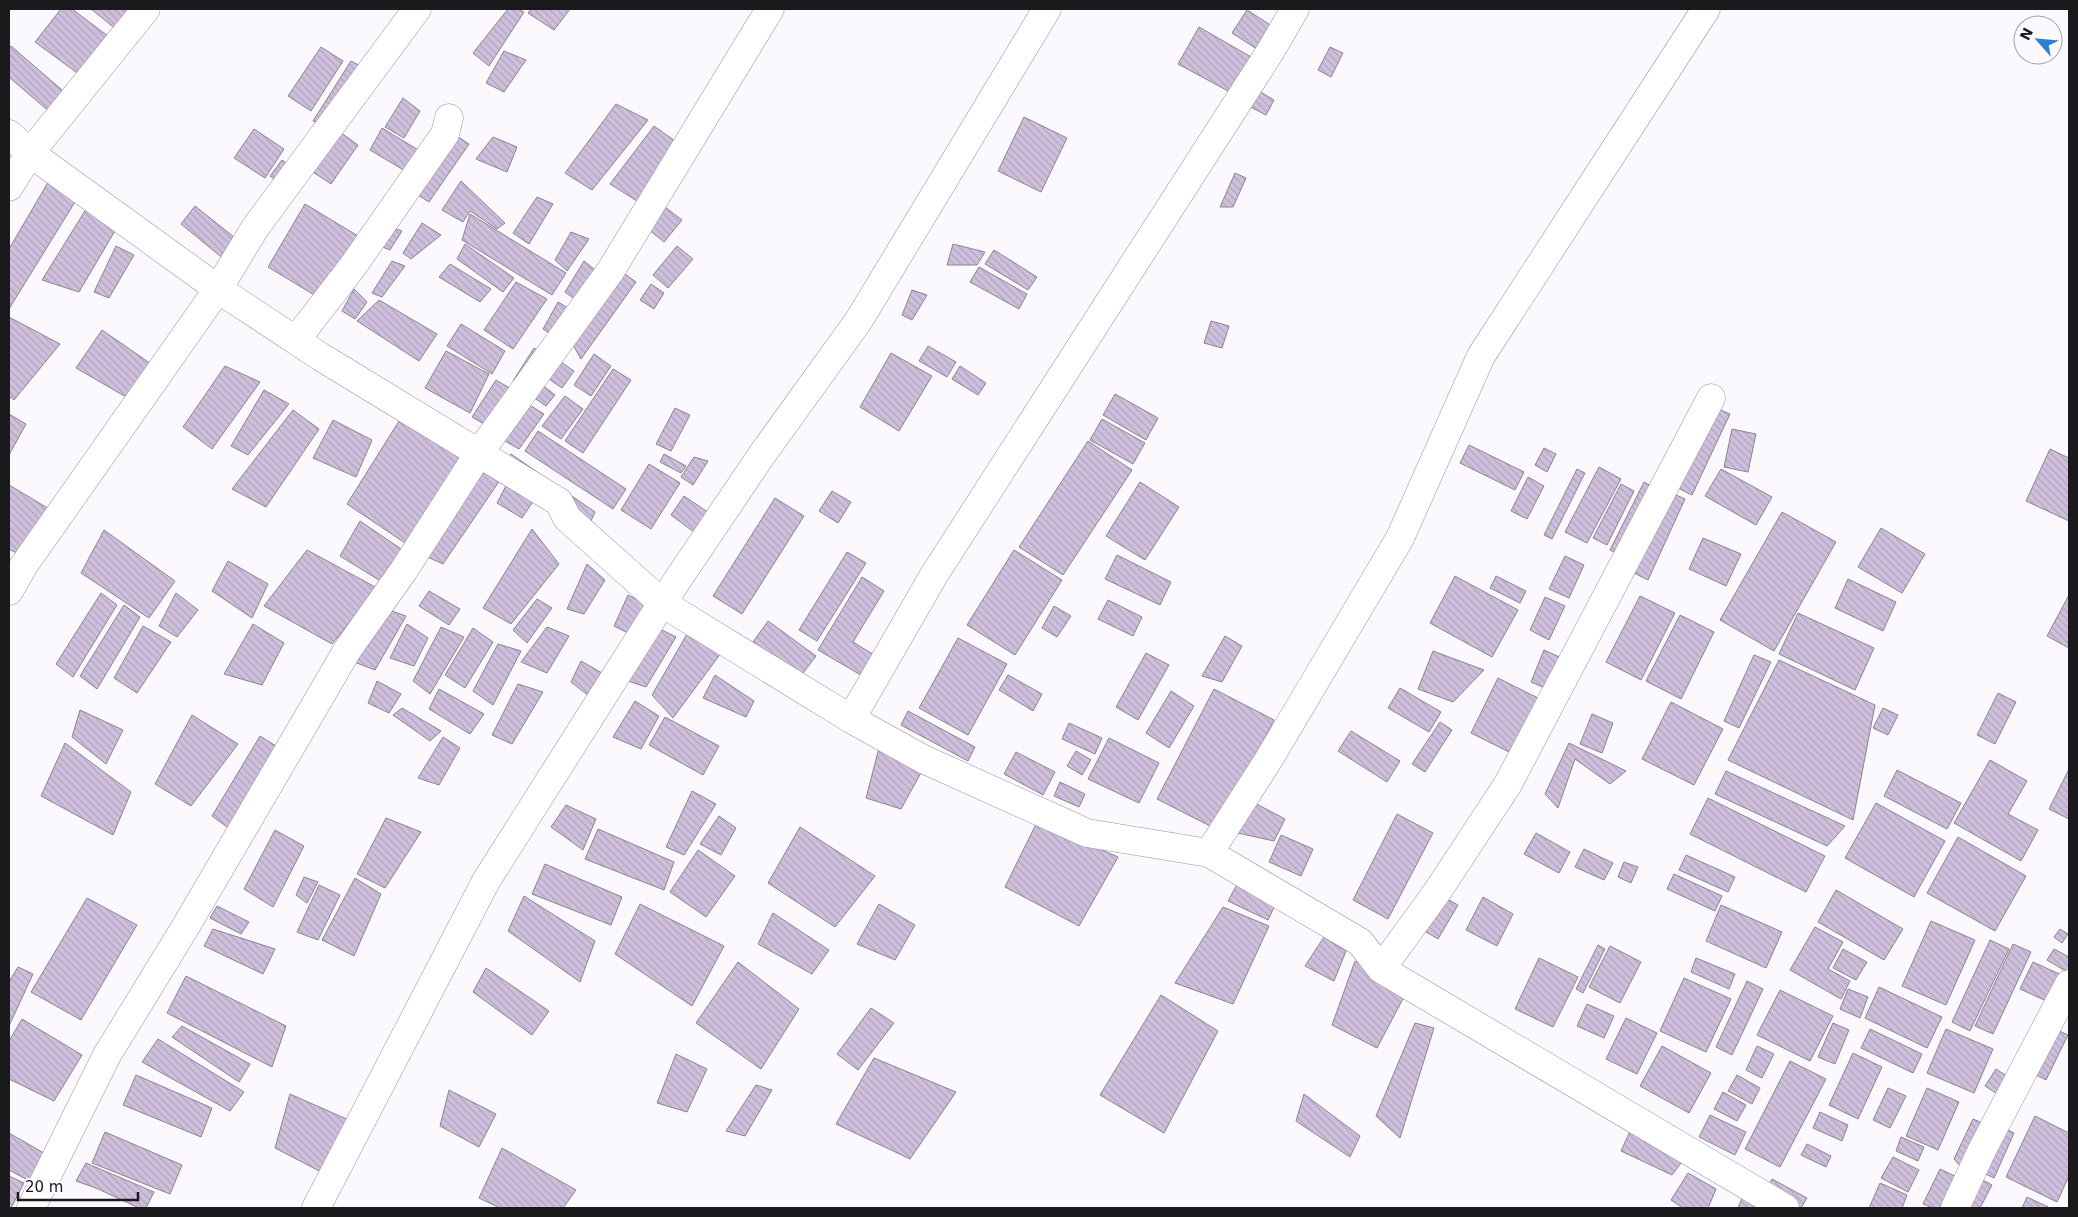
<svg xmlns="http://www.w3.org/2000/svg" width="2078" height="1217" viewBox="0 0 2078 1217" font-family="'DejaVu Sans',sans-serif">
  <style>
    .building { fill: url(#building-back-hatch); stroke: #89858c }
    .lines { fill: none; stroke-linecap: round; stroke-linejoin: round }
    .minor-casing { stroke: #969299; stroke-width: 29 }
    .minor { stroke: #fff; stroke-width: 28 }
  </style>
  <defs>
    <pattern id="building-back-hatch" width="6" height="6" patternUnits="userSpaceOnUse" patternTransform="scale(1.25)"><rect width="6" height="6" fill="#cfbfdd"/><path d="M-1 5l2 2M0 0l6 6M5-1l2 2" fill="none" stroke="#b1a4bd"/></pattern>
  </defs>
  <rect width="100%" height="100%" fill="#fbf8fe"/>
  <!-- building -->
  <path class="building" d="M 61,9 L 72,9 L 112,39 L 84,78 L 35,42 Z
    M 91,9 L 133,9 L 117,30 Z
    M 508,9 L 517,9 L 524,12 L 489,66 L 473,53 Z
    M 531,9 L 570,9 L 554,30 L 528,13 Z
    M 1247,10 L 1275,28 L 1260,51 L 1232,33 Z
    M 1199,27 L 1251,57 L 1230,92 L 1178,64 Z
    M 11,46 L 69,96 L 52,114 L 9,77 L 9,48 Z
    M 321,47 L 343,61 L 311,111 L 288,96 Z
    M 1330,47 L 1343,53 L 1331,77 L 1318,70 Z
    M 504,51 L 526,60 L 504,92 L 486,83 Z
    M 351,61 L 368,70 L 327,126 L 313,121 Z
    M 1252,87 L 1274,100 L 1266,115 L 1243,103 Z
    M 403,98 L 420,111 L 404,138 L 385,127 Z
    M 616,104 L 648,120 L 592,190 L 565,173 Z
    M 1024,117 L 1067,138 L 1041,192 L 998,171 Z
    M 654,126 L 682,146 L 645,206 L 610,184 Z
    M 382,128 L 425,154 L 412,175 L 370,150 Z
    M 254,129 L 284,149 L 265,178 L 234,158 Z
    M 337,130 L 358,145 L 331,184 L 310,170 Z
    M 452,133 L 469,144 L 429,202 L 410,190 Z
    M 493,137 L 517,147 L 507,172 L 476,159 Z
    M 282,160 L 297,171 L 285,187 L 270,176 Z
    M 1235,173 L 1246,178 L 1233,207 L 1220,207 Z
    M 50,179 L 78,197 L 9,309 L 9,249 Z
    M 461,181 L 505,223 L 497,229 L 470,211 L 463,222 L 442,210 Z
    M 537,197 L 553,204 L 529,244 L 513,233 Z
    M 305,204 L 358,236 L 321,299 L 268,267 Z
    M 88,206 L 119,224 L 79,292 L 42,280 Z
    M 195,206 L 239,241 L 230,264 L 181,224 Z
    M 665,207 L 682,220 L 664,242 L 648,229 Z
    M 470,214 L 566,273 L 552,295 L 462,240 Z
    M 422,223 L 441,235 L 411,259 L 403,253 Z
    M 385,225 L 402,231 L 390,250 L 375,244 Z
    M 571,232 L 589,239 L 567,271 L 555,260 Z
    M 465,244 L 514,278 L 503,292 L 457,259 Z
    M 953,244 L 985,252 L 977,265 L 947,265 Z
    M 116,246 L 134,255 L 109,298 L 94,292 Z
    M 677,246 L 693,259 L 668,288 L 653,275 Z
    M 994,250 L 1037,277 L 1028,290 L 985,264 Z
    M 392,261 L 405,266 L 382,297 L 372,293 Z
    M 584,261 L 601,275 L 580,303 L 565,292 Z
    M 450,264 L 491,289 L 480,302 L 439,277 Z
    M 979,267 L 1027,294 L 1019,309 L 970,282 Z
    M 622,272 L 636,282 L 581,359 L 572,343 Z
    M 516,282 L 547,299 L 513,349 L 484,330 Z
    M 651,284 L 664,293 L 654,309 L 640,300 Z
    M 354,289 L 367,302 L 355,319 L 342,311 Z
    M 912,290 L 927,295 L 912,320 L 902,315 Z
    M 379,300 L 437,334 L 419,361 L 357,321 Z
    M 558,302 L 575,312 L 556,338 L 543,329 Z
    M 9,317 L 60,344 L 14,400 L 9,396 Z
    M 1211,321 L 1229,326 L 1222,348 L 1204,343 Z
    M 461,324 L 505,351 L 492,374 L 447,346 Z
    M 102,330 L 157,368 L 133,401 L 76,368 Z
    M 928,346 L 956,362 L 947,377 L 919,361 Z
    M 534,348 L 546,355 L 523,386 L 513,381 Z
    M 446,351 L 489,374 L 470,413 L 425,388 Z
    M 891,353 L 932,376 L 899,431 L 860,407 Z
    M 594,354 L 611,366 L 591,396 L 574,385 Z
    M 558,360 L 574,371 L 562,388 L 546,377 Z
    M 225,366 L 260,382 L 212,449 L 183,427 Z
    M 960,366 L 986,383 L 978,395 L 952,379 Z
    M 613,369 L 631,380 L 583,453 L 565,441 Z
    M 496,380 L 518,393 L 493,429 L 472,417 Z
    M 536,380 L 555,395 L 546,406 L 527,393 Z
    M 264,390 L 289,404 L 248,455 L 231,446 Z
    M 1115,394 L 1158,418 L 1146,440 L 1103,415 Z
    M 565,396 L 583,409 L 561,439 L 542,426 Z
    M 523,401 L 544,414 L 519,449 L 498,437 Z
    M 1711,406 L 1730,414 L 1692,495 L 1674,486 Z
    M 675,408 L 690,415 L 671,451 L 656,444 Z
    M 293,410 L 319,429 L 266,507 L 232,489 Z
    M 9,414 L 26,424 L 9,455 Z
    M 1102,419 L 1145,443 L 1133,464 L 1090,440 Z
    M 333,420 L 372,440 L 356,477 L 313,458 Z
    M 399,421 L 466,456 L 411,547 L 347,504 Z
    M 1732,429 L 1756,434 L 1748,472 L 1724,467 Z
    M 538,431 L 626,489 L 613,509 L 525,451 Z
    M 1088,441 L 1132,470 L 1063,575 L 1019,547 Z
    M 1469,445 L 1524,472 L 1515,490 L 1460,463 Z
    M 1544,448 L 1556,454 L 1547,472 L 1535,465 Z
    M 2050,449 L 2069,458 L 2069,521 L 2026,501 Z
    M 511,454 L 595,512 L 591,521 L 503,465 Z
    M 664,454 L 686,466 L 681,473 L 660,462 Z
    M 694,457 L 708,461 L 693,485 L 681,477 Z
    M 649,464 L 680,483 L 651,529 L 621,510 Z
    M 1599,467 L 1621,479 L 1587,543 L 1565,532 Z
    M 475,469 L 500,480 L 443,564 L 421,554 Z
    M 1577,469 L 1585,473 L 1552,539 L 1544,535 Z
    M 1721,469 L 1772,497 L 1756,525 L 1705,496 Z
    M 1528,477 L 1544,486 L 1527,519 L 1511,511 Z
    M 508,482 L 536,497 L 522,518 L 497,503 Z
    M 1140,482 L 1179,507 L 1145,560 L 1106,536 Z
    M 1644,482 L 1656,489 L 1622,556 L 1610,550 Z
    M 1621,484 L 1634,491 L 1607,545 L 1593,538 Z
    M 9,485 L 56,513 L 26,558 L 9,549 Z
    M 832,491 L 851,502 L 838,523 L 819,511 Z
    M 1667,491 L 1685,499 L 1648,580 L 1630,571 Z
    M 684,496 L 712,515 L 698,535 L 671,515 Z
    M 775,498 L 804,516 L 742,614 L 713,596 Z
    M 1782,512 L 1836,542 L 1774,651 L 1720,620 Z
    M 360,521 L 407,553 L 387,585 L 340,556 Z
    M 1881,528 L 1925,554 L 1902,593 L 1858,567 Z
    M 532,529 L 559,564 L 511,624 L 483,608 Z
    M 104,530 L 175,581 L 149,618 L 81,573 Z
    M 1703,538 L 1741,554 L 1726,586 L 1689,569 Z
    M 307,550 L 377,588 L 332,644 L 264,606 Z
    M 1014,550 L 1062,580 L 1015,655 L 967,625 Z
    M 847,552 L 866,563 L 817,641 L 799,630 Z
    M 1117,555 L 1171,582 L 1160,605 L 1105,579 Z
    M 1565,556 L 1584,565 L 1569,598 L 1549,589 Z
    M 228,561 L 268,584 L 252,618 L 212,591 Z
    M 587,564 L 605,580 L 584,614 L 567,609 Z
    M 1455,576 L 1518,610 L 1492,657 L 1430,623 Z
    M 1496,576 L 1526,591 L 1520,603 L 1490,588 Z
    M 862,577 L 884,591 L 853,642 L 879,658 L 866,678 L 818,650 Z
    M 1848,579 L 1896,602 L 1883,631 L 1835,608 Z
    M 429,591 L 460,609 L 449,625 L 419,606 Z
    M 101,593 L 117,605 L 73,677 L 56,664 Z
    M 176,593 L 198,610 L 177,637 L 159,626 Z
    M 628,595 L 651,607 L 634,636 L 614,626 Z
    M 2069,595 L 2069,648 L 2047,636 Z
    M 1640,596 L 1675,613 L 1641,680 L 1606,662 Z
    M 1545,597 L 1565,606 L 1549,640 L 1530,630 Z
    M 537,599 L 552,608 L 527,643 L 513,630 Z
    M 1108,600 L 1142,617 L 1133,636 L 1098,619 Z
    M 124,605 L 140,617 L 97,689 L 80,676 Z
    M 1054,606 L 1071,616 L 1057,637 L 1042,628 Z
    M 386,609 L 406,616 L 375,670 L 349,660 Z
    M 1798,613 L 1874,648 L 1855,690 L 1779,654 Z
    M 1680,615 L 1714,632 L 1681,699 L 1646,681 Z
    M 768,621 L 816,656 L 800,677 L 753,642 Z
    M 253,624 L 284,643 L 262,685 L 224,674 Z
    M 407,624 L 428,638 L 414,666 L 390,658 Z
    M 652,625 L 676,637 L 646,687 L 622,679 Z
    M 143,626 L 171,642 L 137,693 L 114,678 Z
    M 441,627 L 464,637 L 430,694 L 413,681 Z
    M 547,627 L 569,636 L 547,673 L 521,662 Z
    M 473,628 L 493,642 L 465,688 L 445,675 Z
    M 687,634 L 721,653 L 673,718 L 652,695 Z
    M 1225,636 L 1242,646 L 1222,682 L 1202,676 Z
    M 958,638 L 1007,664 L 968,735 L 919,708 Z
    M 498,644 L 521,651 L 493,705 L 473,691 Z
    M 1544,650 L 1566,660 L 1552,691 L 1531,682 Z
    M 1433,651 L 1484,670 L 1453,702 L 1418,689 Z
    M 1146,653 L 1169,665 L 1138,720 L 1116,707 Z
    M 1754,655 L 1771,662 L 1739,728 L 1724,721 Z
    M 1779,660 L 1875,705 L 1853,820 L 1728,760 Z
    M 581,661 L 609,677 L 594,700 L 571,682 Z
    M 715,675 L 754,701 L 746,717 L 703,698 Z
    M 1008,675 L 1042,694 L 1033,711 L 999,690 Z
    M 1498,678 L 1544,701 L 1517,756 L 1471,733 Z
    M 377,681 L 401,694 L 389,713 L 368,703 Z
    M 518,684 L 543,692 L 512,744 L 492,735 Z
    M 1400,688 L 1441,712 L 1429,732 L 1388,708 Z
    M 439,689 L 484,714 L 470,734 L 429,709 Z
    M 1214,689 L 1274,720 L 1218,830 L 1157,799 Z
    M 1171,691 L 1194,706 L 1169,748 L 1146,733 Z
    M 1998,693 L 2016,702 L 1995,744 L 1977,735 Z
    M 635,701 L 659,716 L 641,749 L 613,737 Z
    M 1671,702 L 1723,729 L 1694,785 L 1642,759 Z
    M 402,708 L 441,731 L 430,741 L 393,715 Z
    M 1883,708 L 1898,715 L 1888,735 L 1873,728 Z
    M 80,710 L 123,730 L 106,764 L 72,737 Z
    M 908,711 L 975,747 L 968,761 L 901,725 Z
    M 1592,714 L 1613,723 L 1602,753 L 1580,744 Z
    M 192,715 L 238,744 L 191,806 L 155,784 Z
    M 665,717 L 719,746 L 703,775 L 649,745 Z
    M 1440,722 L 1452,730 L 1425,772 L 1412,764 Z
    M 1069,723 L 1102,738 L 1095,754 L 1062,739 Z
    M 1351,731 L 1400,761 L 1387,782 L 1338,751 Z
    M 260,736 L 284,751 L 237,834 L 212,816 Z
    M 443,737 L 460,748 L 439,785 L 418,778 Z
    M 1109,738 L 1159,763 L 1139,803 L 1088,779 Z
    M 65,743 L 131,792 L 113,835 L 41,796 Z
    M 1569,743 L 1626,771 L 1610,784 L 1575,759 L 1558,808 L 1545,794 Z
    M 879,748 L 922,771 L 901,809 L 866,798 Z
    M 1076,751 L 1091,760 L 1082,775 L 1067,766 Z
    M 1016,752 L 1055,772 L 1043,795 L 1004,774 Z
    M 1990,760 L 2027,781 L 2008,814 L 2038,830 L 2021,861 L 1954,823 Z
    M 2069,769 L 2069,819 L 2049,809 Z
    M 1897,770 L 1961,803 L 1947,829 L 1884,796 Z
    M 1726,771 L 1845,826 L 1827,846 L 1715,794 Z
    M 1060,782 L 1085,794 L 1079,807 L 1054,796 Z
    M 692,791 L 716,804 L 684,855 L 666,847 Z
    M 1708,798 L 1825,856 L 1806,892 L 1690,834 Z
    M 1249,800 L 1285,819 L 1274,841 L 1233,832 Z
    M 1876,803 L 1945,841 L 1914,897 L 1845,858 Z
    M 566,805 L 596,819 L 583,850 L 551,827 Z
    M 1397,814 L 1433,833 L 1388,919 L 1353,900 Z
    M 719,816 L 736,828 L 721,855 L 700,844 Z
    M 386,818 L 421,832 L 385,888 L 357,874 Z
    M 1037,822 L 1118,857 L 1079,926 L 1005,887 Z
    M 800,827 L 875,876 L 835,927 L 768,883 Z
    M 598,829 L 674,862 L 664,890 L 585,859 Z
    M 275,830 L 304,846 L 273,907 L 244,889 Z
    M 1536,833 L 1570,852 L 1559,873 L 1524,854 Z
    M 1281,835 L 1313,849 L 1301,876 L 1269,862 Z
    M 1958,837 L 2026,876 L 1995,931 L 1927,893 Z
    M 1584,849 L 1613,863 L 1604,880 L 1575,867 Z
    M 698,850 L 735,876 L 706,917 L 670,892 Z
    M 1686,855 L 1735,877 L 1728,892 L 1679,870 Z
    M 1624,862 L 1638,867 L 1631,883 L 1618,877 Z
    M 545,864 L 622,897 L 611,925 L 532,894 Z
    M 1674,874 L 1722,896 L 1715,911 L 1667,889 Z
    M 304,877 L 318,882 L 307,903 L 296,895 Z
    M 1241,877 L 1278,899 L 1268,920 L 1228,901 Z
    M 355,878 L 381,894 L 354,956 L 322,940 Z
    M 319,885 L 340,895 L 318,940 L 297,932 Z
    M 1836,890 L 1903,929 L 1884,960 L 1818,922 Z
    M 524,896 L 595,941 L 580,982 L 508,931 Z
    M 1442,896 L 1458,905 L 1438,939 L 1423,930 Z
    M 1483,897 L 1513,914 L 1497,946 L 1466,930 Z
    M 87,898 L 137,925 L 81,1020 L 31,992 Z
    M 640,904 L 724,946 L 692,1006 L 615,954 Z
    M 879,904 L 915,925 L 895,960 L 857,944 Z
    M 1721,905 L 1782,932 L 1766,968 L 1706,941 Z
    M 217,906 L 249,922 L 241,934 L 210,918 Z
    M 1223,907 L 1269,926 L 1233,1004 L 1175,983 Z
    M 773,913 L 829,950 L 812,974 L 758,944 Z
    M 1931,921 L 1975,940 L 1946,1005 L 1902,986 Z
    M 1815,927 L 1843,942 L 1828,969 L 1850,981 L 1841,999 L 1790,970 Z
    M 213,929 L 275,949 L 263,974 L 204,946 Z
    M 2060,929 L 2068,934 L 2062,943 L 2054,937 Z
    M 1324,937 L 1346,951 L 1334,981 L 1305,966 Z
    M 1990,940 L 2009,949 L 1970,1031 L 1952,1022 Z
    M 2013,944 L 2031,952 L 1993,1034 L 1975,1026 Z
    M 1598,945 L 1605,949 L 1583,993 L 1576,989 Z
    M 1610,946 L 1641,962 L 1620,1003 L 1589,987 Z
    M 1843,949 L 1867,962 L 1856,980 L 1833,968 Z
    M 2054,949 L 2069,957 L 2069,973 L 2047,960 Z
    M 1539,958 L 1578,977 L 1553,1027 L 1515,1009 Z
    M 1696,958 L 1735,974 L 1729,989 L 1691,972 Z
    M 1355,961 L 1405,995 L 1377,1048 L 1332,1025 Z
    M 738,962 L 799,1009 L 761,1069 L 696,1023 Z
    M 2033,962 L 2066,977 L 2053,1004 L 2020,989 Z
    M 18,967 L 33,974 L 9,1026 L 9,982 Z
    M 486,968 L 549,1011 L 532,1035 L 473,992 Z
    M 186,976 L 286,1026 L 272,1067 L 167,1013 Z
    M 1684,978 L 1731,999 L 1706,1052 L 1660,1031 Z
    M 1747,981 L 1763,989 L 1732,1055 L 1716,1047 Z
    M 1879,987 L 1942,1017 L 1927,1048 L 1865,1018 Z
    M 1848,989 L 1868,997 L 1860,1018 L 1840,1009 Z
    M 1780,990 L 1833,1016 L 1810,1061 L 1757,1035 Z
    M 1161,995 L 1218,1031 L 1164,1133 L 1100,1095 Z
    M 1587,1004 L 1614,1016 L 1604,1038 L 1577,1026 Z
    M 871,1008 L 894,1023 L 858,1070 L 837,1054 Z
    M 1626,1018 L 1657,1033 L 1637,1074 L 1606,1059 Z
    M 22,1019 L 82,1055 L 54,1101 L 9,1079 L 9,1041 Z
    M 1415,1023 L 1434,1028 L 1400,1138 L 1376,1116 Z
    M 1833,1023 L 1849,1030 L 1835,1064 L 1818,1057 Z
    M 182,1026 L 250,1064 L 239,1082 L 172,1037 Z
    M 2053,1028 L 2068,1035 L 2046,1080 L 2030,1072 Z
    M 1870,1029 L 1922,1054 L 1913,1073 L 1861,1048 Z
    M 1946,1029 L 1993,1049 L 1974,1093 L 1927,1073 Z
    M 158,1039 L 244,1092 L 230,1111 L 142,1062 Z
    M 1662,1046 L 1711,1073 L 1689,1113 L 1640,1086 Z
    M 1757,1046 L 1774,1054 L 1762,1078 L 1746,1070 Z
    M 1853,1053 L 1882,1067 L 1858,1119 L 1829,1105 Z
    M 676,1054 L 707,1069 L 687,1112 L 657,1103 Z
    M 874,1058 L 956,1092 L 910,1159 L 836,1124 Z
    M 1790,1061 L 1826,1079 L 1780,1167 L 1745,1149 Z
    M 1996,1069 L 2013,1080 L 2002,1097 L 1985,1086 Z
    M 136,1075 L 212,1108 L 201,1137 L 123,1105 Z
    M 1737,1075 L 1760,1088 L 1752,1104 L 1728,1091 Z
    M 756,1085 L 772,1090 L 745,1136 L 726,1131 Z
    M 1888,1088 L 1906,1096 L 1890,1128 L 1873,1120 Z
    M 1927,1088 L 1959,1102 L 1938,1150 L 1906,1136 Z
    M 449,1090 L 496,1114 L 479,1147 L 440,1126 Z
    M 1723,1092 L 1746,1105 L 1737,1121 L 1714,1109 Z
    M 290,1094 L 351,1121 L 325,1174 L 275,1148 Z
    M 1304,1094 L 1360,1136 L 1350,1157 L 1296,1121 Z
    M 1820,1112 L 1848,1125 L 1842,1141 L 1813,1128 Z
    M 1710,1115 L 1746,1132 L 1735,1155 L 1699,1137 Z
    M 2035,1116 L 2069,1133 L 2069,1176 L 2057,1202 L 2006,1177 Z
    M 1973,1119 L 1987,1125 L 1965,1171 L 1954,1159 Z
    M 2000,1126 L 2014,1133 L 1994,1178 L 1979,1171 Z
    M 1631,1129 L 1684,1159 L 1672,1175 L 1621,1151 Z
    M 105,1132 L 182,1165 L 170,1194 L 92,1163 Z
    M 9,1133 L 49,1156 L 37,1185 L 9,1170 Z
    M 1901,1137 L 1924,1147 L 1918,1161 L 1896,1151 Z
    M 1807,1144 L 1831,1156 L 1826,1167 L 1801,1155 Z
    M 502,1148 L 576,1190 L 563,1208 L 500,1208 L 479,1198 Z
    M 1893,1157 L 1919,1170 L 1908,1192 L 1881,1178 Z
    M 86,1163 L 154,1192 L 146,1208 L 139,1208 L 96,1188 L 76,1181 Z
    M 1940,1169 L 1965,1181 L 1952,1208 L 1933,1208 L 1923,1204 Z
    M 1688,1173 L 1716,1189 L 1708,1208 L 1683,1208 L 1671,1200 Z
    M 9,1176 L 24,1183 L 11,1208 L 9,1208 Z
    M 1975,1176 L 1992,1185 L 1980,1208 L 1959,1208 Z
    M 1772,1179 L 1807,1198 L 1801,1208 L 1795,1208 L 1765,1191 Z
    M 1880,1183 L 1907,1195 L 1902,1208 L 1869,1208 Z
    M 1744,1193 L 1763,1208 L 1738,1208 Z
    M 2027,1197 L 2048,1207 L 2048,1208 L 2022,1208 Z"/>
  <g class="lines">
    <!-- minor casing -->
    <g class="minor-casing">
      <path id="minor" d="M 9,134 L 30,153 L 218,289 L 321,357 L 559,502 L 567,518 L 662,603 L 851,719 L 923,759 L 1087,833 L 1209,853 L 1360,942 L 1381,969 L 1785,1208
        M 9,187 L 30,153 L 146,9
        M 296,340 L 353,266 L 445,134 L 449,118
        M 9,591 L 24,565 L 218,289 L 255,228 L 417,9
        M 851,719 L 934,575 L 1270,52 L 1295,9
        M 1209,853 L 1269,759 L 1400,538 L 1481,356 L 1706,9
        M 1381,969 L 1437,892 L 1508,784 L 1711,398
        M 31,1208 L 107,1055 L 186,926 L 348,649 L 404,570 L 479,453 L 611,270 L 770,9
        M 316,1208 L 486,881 L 662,603 L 761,456 L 859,320 L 1047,9
        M 1955,1208 L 1982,1150 L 2069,984"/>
    </g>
    <!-- minor -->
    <use href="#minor" class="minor"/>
  </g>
  <!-- border -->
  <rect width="2078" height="1217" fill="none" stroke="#1a191b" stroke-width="20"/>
  <!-- north arrow -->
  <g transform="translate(2038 40) rotate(297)"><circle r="24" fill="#fbf8fe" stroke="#a19fa3"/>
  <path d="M0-4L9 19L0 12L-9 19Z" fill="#2d7fce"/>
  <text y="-8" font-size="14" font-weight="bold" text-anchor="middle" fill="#1a191b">N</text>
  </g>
  <!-- scale -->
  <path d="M18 1192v8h120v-8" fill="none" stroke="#1a191b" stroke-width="2.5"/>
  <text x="25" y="1192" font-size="15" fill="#1a191b" stroke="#fbf8fe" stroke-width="4" paint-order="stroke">20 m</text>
</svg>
